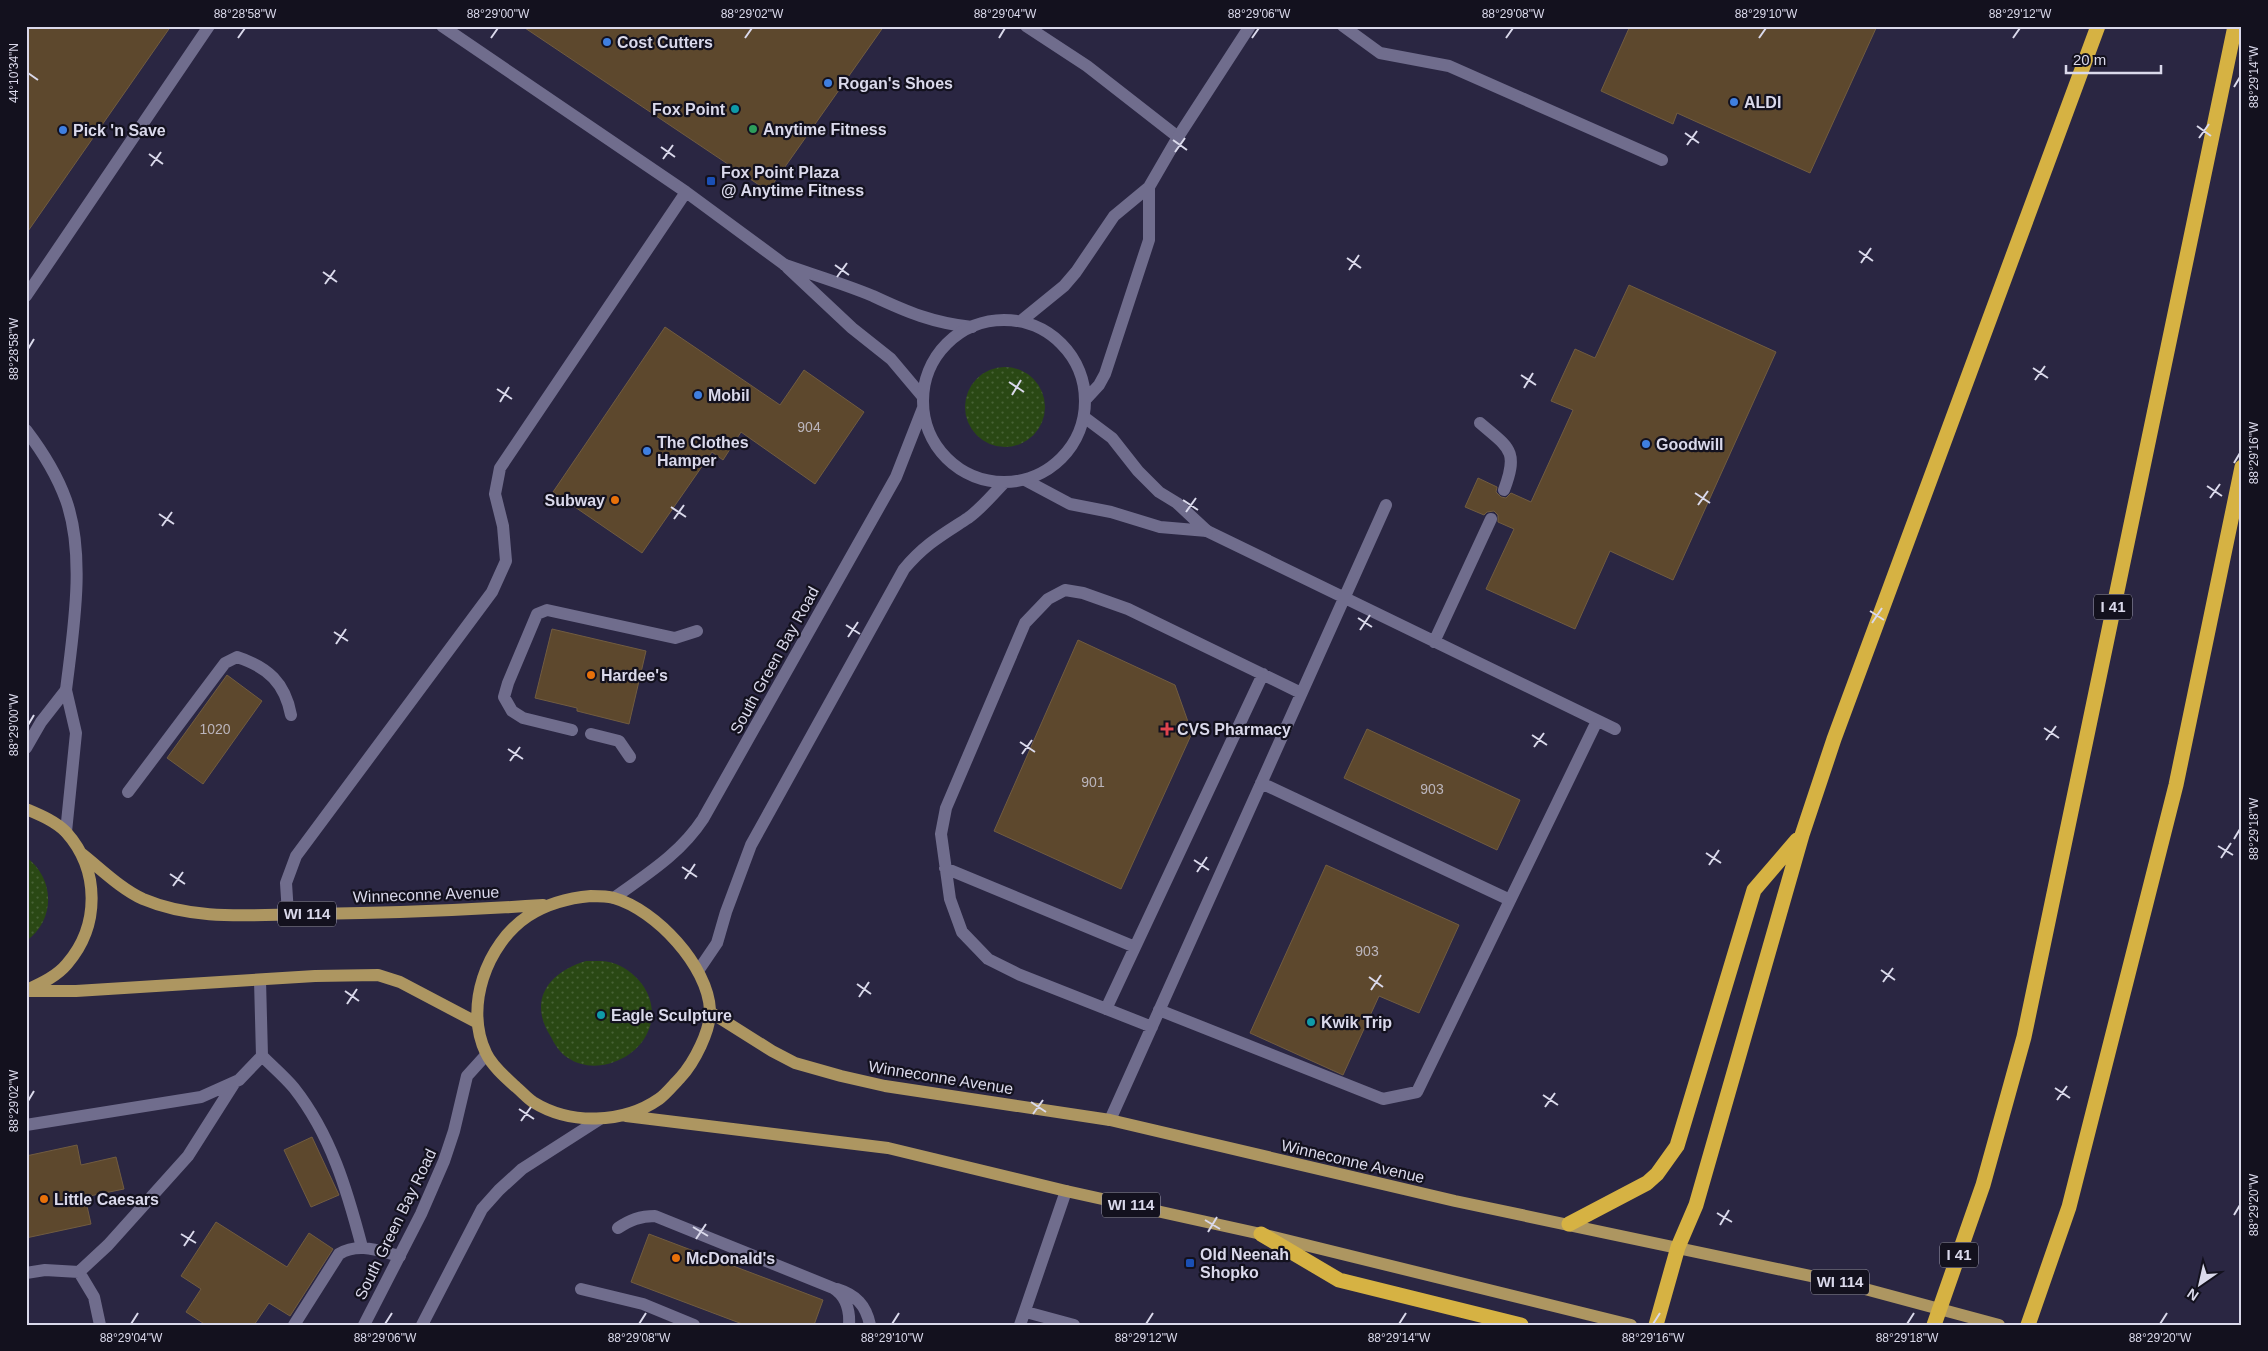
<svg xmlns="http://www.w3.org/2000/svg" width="2268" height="1351" viewBox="0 0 2268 1351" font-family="Arial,sans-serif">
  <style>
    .garden { fill: url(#garden-dots) }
    .building { fill: #5d482d; stroke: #715c40 }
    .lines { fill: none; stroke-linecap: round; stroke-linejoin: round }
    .lane { stroke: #706d8d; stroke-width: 12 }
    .street { stroke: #706d8d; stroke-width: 12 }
    .secondary { stroke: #706d8d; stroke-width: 12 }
    .primary { stroke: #ad9661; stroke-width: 12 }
    .highway { stroke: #d6b243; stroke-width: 15 }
    .ticks { fill: none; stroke: #dad9eb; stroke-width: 2 }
    .shop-dot { fill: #3f7fe0; stroke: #13111e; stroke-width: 2 }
    .culture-dot { fill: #0f9aa8; stroke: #13111e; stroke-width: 2 }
    .leisure-dot { fill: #2e9e5b; stroke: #13111e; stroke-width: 2 }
    .transit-dot { fill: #1a4fb4; stroke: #13111e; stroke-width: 2 }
    .food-dot { fill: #e8710a; stroke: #13111e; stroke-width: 2 }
    .health-dot { fill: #e0444e; stroke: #13111e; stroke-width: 2 }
    .labels { text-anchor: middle; stroke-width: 4.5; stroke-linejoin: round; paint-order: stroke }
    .number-label { font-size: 14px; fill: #bbb5bc }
    .shield { fill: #13111e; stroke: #9e9dae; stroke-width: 1 }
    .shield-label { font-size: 15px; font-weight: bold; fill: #dad9eb }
    .poi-label { font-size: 16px; font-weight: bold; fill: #dad9eb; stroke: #13111e; text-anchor: start }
    .street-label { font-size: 16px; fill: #dad9eb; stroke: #13111e }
    .neatline { fill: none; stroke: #dad9eb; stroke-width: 2 }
    .ticks-label { font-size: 12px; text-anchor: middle; fill: #dad9eb }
  </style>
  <defs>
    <pattern id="garden-dots" width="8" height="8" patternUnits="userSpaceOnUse" patternTransform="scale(1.25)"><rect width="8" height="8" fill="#2a4814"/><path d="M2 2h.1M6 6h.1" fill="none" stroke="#486236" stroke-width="1.8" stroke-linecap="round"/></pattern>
  </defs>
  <rect width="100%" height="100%" fill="#2a2642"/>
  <!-- garden -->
  <path class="garden" d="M965 407a40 40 0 1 1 80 0a40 40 0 1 1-80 0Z
    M 26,857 C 55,878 56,920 26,941 Z
    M 586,961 C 596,961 607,960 616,964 C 647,977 664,1012 642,1042 C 626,1063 592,1074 568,1058 C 560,1053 555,1045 551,1037 C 527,1000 549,972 586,961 Z"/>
  <!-- building -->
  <path class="building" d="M 26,26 L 171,26 L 26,234 Z
    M 522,26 L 884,26 L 768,191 Z
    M 1630,26 L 1877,26 L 1810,173 L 1677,113 L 1673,124 L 1601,91 Z
    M 1629,285 L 1776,352 L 1673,580 L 1610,551 L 1575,629 L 1486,589 L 1514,529 L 1498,522 L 1498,515 L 1494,511 L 1487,512 L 1484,515 L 1465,507 L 1478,478 L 1497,487 L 1496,492 L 1501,497 L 1506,498 L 1511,493 L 1531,502 L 1573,410 L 1551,401 L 1575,349 L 1595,358 Z
    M 665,327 L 780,405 L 804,370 L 864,412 L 815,484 L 741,432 L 723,460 L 712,452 L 642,553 L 553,492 Z
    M 552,629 L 646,651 L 629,724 L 577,711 L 577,708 L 535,698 Z
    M 1078,640 L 1175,685 L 1192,733 L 1121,889 L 994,831 Z
    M 227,675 L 262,701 L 203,784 L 167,758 Z
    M 1367,729 L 1520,800 L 1497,850 L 1344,778 Z
    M 1326,865 L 1459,925 L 1419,1013 L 1379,996 L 1343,1075 L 1250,1033 Z
    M 312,1137 L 339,1195 L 311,1207 L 284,1150 Z
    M 77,1145 L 81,1165 L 116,1157 L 124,1189 L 85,1197 L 91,1224 L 26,1238 L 26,1156 Z
    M 216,1222 L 287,1267 L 309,1233 L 333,1249 L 290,1316 L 269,1303 L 254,1325 L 206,1325 L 186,1312 L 201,1289 L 181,1276 Z
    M 649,1234 L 823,1300 L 814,1325 L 745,1325 L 631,1282 Z"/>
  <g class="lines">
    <!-- lane -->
    <path class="lane" d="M 442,26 L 686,192 L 785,265
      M 1026,26 L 1087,66 L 1178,137
      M 1343,26 L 1380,53 L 1449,66 L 1662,160
      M 26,296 L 209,26
      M 1480,423 C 1509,448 1519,450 1504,490
      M 26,430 C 42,451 57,475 66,500 C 86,556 73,632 66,690
      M 1207,531 L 1615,729
      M 1434,642 L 1491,519
      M 572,730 L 523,718 L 512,711 L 504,697 L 508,683 L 537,614 L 547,610 L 675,638 L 697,631
      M 591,734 L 619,741 L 630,757
      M 1261,783 L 1510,900
      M 128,792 L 225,663 L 237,657 C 268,667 285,683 291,715
      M 945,868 L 1135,947
      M 288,914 L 286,883 L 296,856 L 492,592 L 506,561 L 503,526 L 495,494 L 500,468 L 686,192
      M 260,980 L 262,1056 C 272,1066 285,1077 294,1088 C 331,1135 347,1190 362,1247
      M 1106,1009 L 1263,674
      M 1159,1010 L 1383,1099 L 1417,1092 L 1597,721
      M 1152,1027 L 1018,974 L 988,959 L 962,932 L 950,899 L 941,834 L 946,808 L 1025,623 L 1048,599 L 1065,590 L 1083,593 L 1128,609 L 1301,693
      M 1110,1120 L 1386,505
      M 26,1125 L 201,1097 L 239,1080 L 262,1056
      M 618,1228 C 630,1220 640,1216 655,1216 L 833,1288 C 846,1296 850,1311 849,1325
      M 79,1272 L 108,1245 L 188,1156 L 235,1082
      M 26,1273 L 45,1270 L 79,1272 L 94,1297 L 100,1325
      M 581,1289 L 643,1304 L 694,1325
      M 837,1289 C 856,1295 866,1305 870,1325
      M 1026,1312 L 1074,1325
      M 294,1325 L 339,1254 C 359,1242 379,1251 400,1256
      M 1020,1325 L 1066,1191"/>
    <!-- street -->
    <path class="street" d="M 785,265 C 814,275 844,284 873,296 C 907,312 933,323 972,327
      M 788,268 L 852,328 L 891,359 L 923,397
      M 1084,417 L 1112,438 L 1138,471 L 1159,492 L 1177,503 L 1207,531
      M 1025,480 L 1070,504 L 1111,512 L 1160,527 L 1207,531
      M 26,748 L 41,722 L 66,690
      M 66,832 L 76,733 L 66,690"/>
    <!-- secondary -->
    <path class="secondary" d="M923 401a81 81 0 1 1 162 0a81 81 0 1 1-162 0Z
      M 1021,321 L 1064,286 L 1076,272 L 1114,216 L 1149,187 L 1178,137 L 1250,26
      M 1087,398 L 1099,385 L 1105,374 L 1149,240 L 1149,187
      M 614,898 C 647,874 680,854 703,819 L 896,477 L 923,408
      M 698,971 L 717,943 L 726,912 L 751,845 L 904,569 C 925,544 942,535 968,518 C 981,509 993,494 1004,483
      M 364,1325 L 421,1214 L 444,1161 L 454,1131 L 467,1076 L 486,1055
      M 422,1325 L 482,1209 L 499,1190 L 522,1169 L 600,1119"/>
    <!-- primary -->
    <path class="primary" d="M 26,809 C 40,815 55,821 66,832 C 100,870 100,926 67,964 C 57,976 42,983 29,989
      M 82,854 C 101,869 121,889 143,899 C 197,922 256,914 312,914 C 389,913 466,910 543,905
      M 591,896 C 598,896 607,896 614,898 C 656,910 708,966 710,1010 C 711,1030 694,1063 680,1078 C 673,1085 666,1094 659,1099 C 623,1124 570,1125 533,1102 C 527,1098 522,1092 516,1087 C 506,1078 492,1066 486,1053 C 464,1008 486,944 528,916 C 548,903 568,898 591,896 Z
      M 26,991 L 76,991 L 315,976 L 378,975 L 400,982 L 476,1022
      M 710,1012 L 772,1051 L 795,1063 L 841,1076 L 885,1086 L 1110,1120 L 1455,1201 L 1839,1282 L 1999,1325
      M 626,1116 L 888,1148 L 1066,1191 L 1261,1234 L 1631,1325"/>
    <!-- highway -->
    <path class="highway" d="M 1569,1224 L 1647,1183 L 1657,1174 L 1677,1146 L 1754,890 L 1797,840
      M 1261,1234 L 1339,1280 L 1521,1325
      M 1656,1325 L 1678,1247 L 1696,1205 L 1802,835 L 1834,739 L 2098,26
      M 1934,1325 L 1983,1185 L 2024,1037 L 2235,26
      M 2028,1325 L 2069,1207 L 2176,785 L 2242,467"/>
  </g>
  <!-- ticks -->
  <path class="ticks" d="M 238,38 L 245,28M 491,38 L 498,28M 745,38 L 752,28M 999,38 L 1005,28M 1252,38 L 1259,28M 1506,38 L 1513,28M 1759,38 L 1766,28M 2013,38 L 2020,28M 28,73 L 38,80M 2234,87 L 2240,77M 2197,126 L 2211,136M 1685,133 L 1699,143M 2199,138 L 2209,124M 1173,140 L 1187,150M 1687,145 L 1697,131M 661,147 L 675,157M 1175,152 L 1185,138M 149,154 L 163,164M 663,159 L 673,145M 151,166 L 161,152M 1859,251 L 1873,261M 1347,258 L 1361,268M 1861,263 L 1871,248M 835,265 L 849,275M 1349,270 L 1359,255M 323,272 L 337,282M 837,277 L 847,263M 325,284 L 335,270M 28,349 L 34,339M 2033,368 L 2048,378M 1521,375 L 1536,385M 2035,380 L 2045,366M 1009,382 L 1024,392M 1524,388 L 1533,373M 497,389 L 512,399M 1012,395 L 1021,380M 500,402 L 509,387M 2234,463 L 2240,453M 2207,486 L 2222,496M 1695,493 L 1710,503M 2210,498 L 2220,484M 1183,500 L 1198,510M 1698,505 L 1708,491M 671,507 L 686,517M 1186,512 L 1196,498M 159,514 L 174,524M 674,519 L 684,505M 162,526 L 172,512M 1870,611 L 1884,620M 1358,618 L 1372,627M 1872,623 L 1882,608M 846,625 L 860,634M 1360,630 L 1370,615M 334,632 L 348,641M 848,637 L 858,622M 336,644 L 346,629M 28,725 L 34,715M 2044,728 L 2059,738M 1532,735 L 1547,745M 2046,740 L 2056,726M 1020,742 L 1035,752M 1534,747 L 1544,733M 508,749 L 523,759M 1022,754 L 1032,740M 510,761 L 520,747M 2234,839 L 2240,829M 2218,846 L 2233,855M 1706,853 L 1721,863M 2221,858 L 2231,843M 1194,860 L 1209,870M 1709,865 L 1719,850M 682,867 L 697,877M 1197,872 L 1207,857M 170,874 L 185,884M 685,879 L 695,864M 173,886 L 183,872M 1881,970 L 1895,980M 1369,977 L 1383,987M 1883,982 L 1893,968M 857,984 L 871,994M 1371,990 L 1381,975M 345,991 L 359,1001M 859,997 L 869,982M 347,1004 L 357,989M 2055,1088 L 2070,1098M 1543,1095 L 1558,1105M 2057,1100 L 2067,1086M 28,1101 L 34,1091M 1031,1102 L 1046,1112M 1545,1107 L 1555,1093M 519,1109 L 534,1119M 1033,1114 L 1043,1100M 521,1121 L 531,1107M 1717,1213 L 1732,1222M 2234,1215 L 2240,1205M 1205,1220 L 1220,1229M 1720,1225 L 1729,1210M 693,1227 L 708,1236M 1208,1232 L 1217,1217M 181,1234 L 196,1243M 696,1239 L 706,1224M 184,1246 L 194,1231M 131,1324 L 138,1313M 385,1324 L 392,1313M 639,1324 L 646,1313M 892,1324 L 899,1313M 1146,1324 L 1153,1313M 1399,1324 L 1406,1313M 1653,1324 L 1660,1313M 1907,1324 L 1914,1313M 2160,1324 L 2167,1313"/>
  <!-- markers -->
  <g class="shop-dot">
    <circle cx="607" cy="42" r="5"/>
    <circle cx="828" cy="83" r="5"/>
    <circle cx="1734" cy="102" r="5"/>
    <circle cx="63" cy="130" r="5"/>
    <circle cx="698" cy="395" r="5"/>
    <circle cx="1646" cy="444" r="5"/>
    <circle cx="647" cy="451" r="5"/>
  </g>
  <g class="culture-dot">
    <circle cx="735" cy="109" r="5"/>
    <circle cx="601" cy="1015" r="5"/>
    <circle cx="1311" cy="1022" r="5"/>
  </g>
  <circle class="leisure-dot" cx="753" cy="129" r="5"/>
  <g class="transit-dot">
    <rect x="706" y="176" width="10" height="10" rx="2.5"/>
    <rect x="1185" y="1258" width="10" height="10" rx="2.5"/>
  </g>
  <g class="food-dot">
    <circle cx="615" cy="500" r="5"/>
    <circle cx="591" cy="675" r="5"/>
    <circle cx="44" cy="1199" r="5"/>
    <circle cx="676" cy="1258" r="5"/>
  </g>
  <path class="health-dot" d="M1164.5 721.5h5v5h5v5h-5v5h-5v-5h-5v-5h5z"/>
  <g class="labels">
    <!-- number labels -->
    <g class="number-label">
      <text x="809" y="432">904</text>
      <text x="215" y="734">1020</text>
      <text x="1093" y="787">901</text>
      <text x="1432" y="794">903</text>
      <text x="1367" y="956">903</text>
    </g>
    <!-- shield labels -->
    <g class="shield">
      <rect x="2094" y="594.5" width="38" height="25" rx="4"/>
      <rect x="278" y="901.5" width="58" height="25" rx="4"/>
      <rect x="1102" y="1192.5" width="58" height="25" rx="4"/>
      <rect x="1940" y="1242.5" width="38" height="25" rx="4"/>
      <rect x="1811" y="1269.5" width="58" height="25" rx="4"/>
    </g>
    <g class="shield-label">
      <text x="2113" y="612">I 41</text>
      <text x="307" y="919">WI 114</text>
      <text x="1131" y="1210">WI 114</text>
      <text x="1959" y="1260">I 41</text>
      <text x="1840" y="1287">WI 114</text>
    </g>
    <!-- poi labels -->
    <g class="poi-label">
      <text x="617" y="48">Cost Cutters</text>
      <text x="838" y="89">Rogan's Shoes</text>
      <text x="1744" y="108">ALDI</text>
      <text x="725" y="115" text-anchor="end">Fox Point</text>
      <text x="763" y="135">Anytime Fitness</text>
      <text x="73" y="136">Pick 'n Save</text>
      <text x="721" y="178">Fox Point Plaza<tspan x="721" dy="18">@ Anytime Fitness</tspan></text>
      <text x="708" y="401">Mobil</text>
      <text x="657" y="448">The Clothes<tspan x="657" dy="18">Hamper</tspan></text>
      <text x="1656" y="450">Goodwill</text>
      <text x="605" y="506" text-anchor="end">Subway</text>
      <text x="601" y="681">Hardee's</text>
      <text x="1177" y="735">CVS Pharmacy</text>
      <text x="611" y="1021">Eagle Sculpture</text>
      <text x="1321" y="1028">Kwik Trip</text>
      <text x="54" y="1205">Little Caesars</text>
      <text x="1200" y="1260">Old Neenah<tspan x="1200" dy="18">Shopko</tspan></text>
      <text x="686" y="1264">McDonald's</text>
    </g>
    <!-- street labels -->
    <g class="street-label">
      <text transform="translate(774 660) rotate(-61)" y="6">South Green Bay Road</text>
      <text transform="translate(426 894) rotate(-2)" y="6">Winneconne Avenue</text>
      <text transform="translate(941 1077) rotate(9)" y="6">Winneconne Avenue</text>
      <text transform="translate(1353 1161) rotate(13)" y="6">Winneconne Avenue</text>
      <text transform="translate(395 1224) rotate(-64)" y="6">South Green Bay Road</text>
    </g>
  </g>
  <!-- border -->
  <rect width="2268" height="1351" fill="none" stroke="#13111e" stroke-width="55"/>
  <!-- north arrow -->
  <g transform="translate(2200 1284) rotate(214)" stroke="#13111e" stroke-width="4" paint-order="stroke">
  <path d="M0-4L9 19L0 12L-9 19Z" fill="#dad9eb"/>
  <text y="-8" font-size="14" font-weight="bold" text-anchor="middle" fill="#dad9eb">N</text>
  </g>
  <!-- scale -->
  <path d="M2066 65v8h95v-8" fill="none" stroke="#dad9eb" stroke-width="2.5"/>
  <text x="2073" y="65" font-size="15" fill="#dad9eb" stroke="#13111e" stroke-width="4" paint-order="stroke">20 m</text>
  <rect x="28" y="28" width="2212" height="1296" class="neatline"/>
  <g class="ticks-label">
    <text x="245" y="18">88°28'58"W</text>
    <text x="498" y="18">88°29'00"W</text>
    <text x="752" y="18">88°29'02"W</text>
    <text x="1005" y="18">88°29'04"W</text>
    <text x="1259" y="18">88°29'06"W</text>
    <text x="1513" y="18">88°29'08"W</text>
    <text x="1766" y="18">88°29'10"W</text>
    <text x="2020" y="18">88°29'12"W</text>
    <text transform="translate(14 73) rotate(-90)" y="4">44°10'34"N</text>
    <text transform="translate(2254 77) rotate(-90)" y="4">88°29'14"W</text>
    <text transform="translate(14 349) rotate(-90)" y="4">88°28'58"W</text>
    <text transform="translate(2254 453) rotate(-90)" y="4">88°29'16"W</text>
    <text transform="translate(14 725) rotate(-90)" y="4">88°29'00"W</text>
    <text transform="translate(2254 829) rotate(-90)" y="4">88°29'18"W</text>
    <text transform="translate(14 1101) rotate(-90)" y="4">88°29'02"W</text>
    <text transform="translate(2254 1205) rotate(-90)" y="4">88°29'20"W</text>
    <text x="131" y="1342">88°29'04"W</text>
    <text x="385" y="1342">88°29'06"W</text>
    <text x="639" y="1342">88°29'08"W</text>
    <text x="892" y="1342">88°29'10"W</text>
    <text x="1146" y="1342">88°29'12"W</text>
    <text x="1399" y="1342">88°29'14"W</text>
    <text x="1653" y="1342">88°29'16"W</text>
    <text x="1907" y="1342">88°29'18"W</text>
    <text x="2160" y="1342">88°29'20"W</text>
  </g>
</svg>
